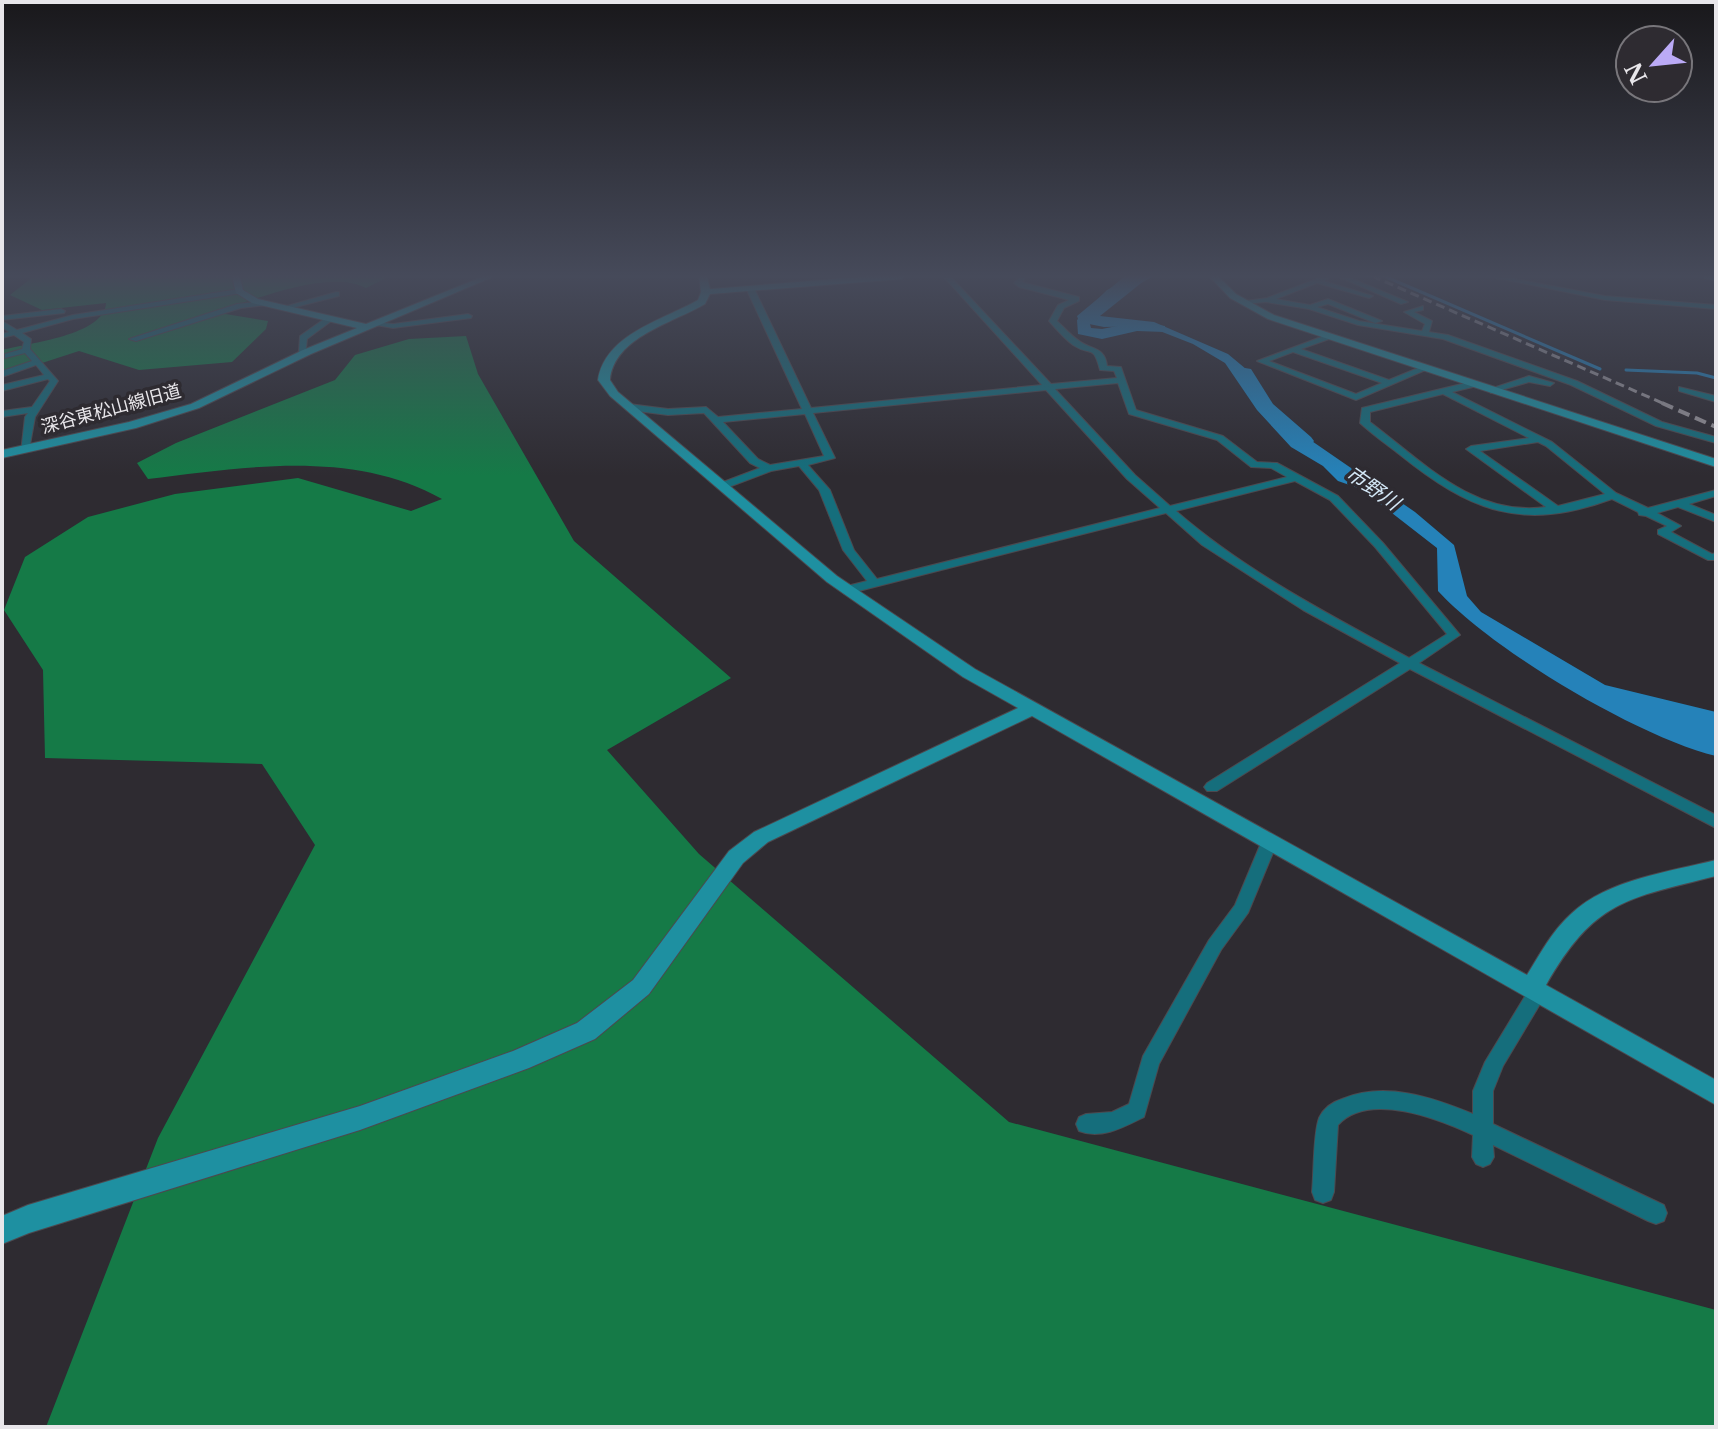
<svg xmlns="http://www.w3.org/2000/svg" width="1718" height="1429" viewBox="0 0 1718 1429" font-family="'Libre Baskerville','Noto Sans JP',serif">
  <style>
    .forest { fill: #157a47 }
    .water { fill: #2582b9 }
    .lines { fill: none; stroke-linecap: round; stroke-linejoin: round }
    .stream { stroke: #2582b9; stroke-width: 3 }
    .river { fill: #2582b9; fill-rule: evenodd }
    .street-casing { stroke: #4c494f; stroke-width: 2 }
    .secondary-casing { stroke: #4c494f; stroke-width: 2 }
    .street { fill: #156e7c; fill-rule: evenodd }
    .secondary { fill: #1e90a1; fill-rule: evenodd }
    .rail-far1 { stroke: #969398; stroke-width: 3; stroke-dasharray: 9 5; stroke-linecap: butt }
    .rail { stroke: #969398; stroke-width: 4; stroke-dasharray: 12 6; stroke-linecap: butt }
    .labels { text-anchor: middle; stroke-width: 7; stroke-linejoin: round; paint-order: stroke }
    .far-street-label { font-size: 18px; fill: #e8e6ea; stroke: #2e2b31 }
    .far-water-label { font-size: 20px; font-style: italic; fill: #d3e7f6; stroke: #2e2b31 }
  </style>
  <rect width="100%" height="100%" fill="#2e2b31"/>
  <!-- forest -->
  <path class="forest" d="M 34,276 L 390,276 L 366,288 C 327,268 254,301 213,312 L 268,321 L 266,329 L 232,362 L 139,370 L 79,351 L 2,376 L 2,350 C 29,343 105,335 106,303 L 42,310 L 10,295 Z
    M 466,336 L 478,374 L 574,541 L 731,678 L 607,750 L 699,854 L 1009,1122 L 1716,1310 L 1716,1427 L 46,1427 L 158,1138 L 315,845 L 262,764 L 45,758 L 43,670 L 4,610 L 25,557 L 88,517 L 175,494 L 298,478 L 411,511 L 442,499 C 353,449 245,467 148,479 L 137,463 L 176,443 L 335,380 L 355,355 L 409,339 Z"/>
  <!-- water -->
  <path class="water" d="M 1125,276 L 1150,276 L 1100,316 L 1154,322 L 1228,354 L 1246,369 L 1268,411 L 1415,512 L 1454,545 L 1467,596 L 1481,612 L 1605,685 L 1716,712 L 1716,756 C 1638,737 1492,650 1438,591 L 1437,548 L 1361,489 L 1338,481 L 1323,466 L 1291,447 L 1257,410 L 1225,363 L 1193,344 L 1147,326 L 1104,327 L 1079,322 L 1077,316 Z"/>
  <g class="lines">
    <!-- stream -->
    <path class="stream" d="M 1365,276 L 1383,276
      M 1384,276 L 1600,369
      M 1626,370 L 1697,373 L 1716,378"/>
    <!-- river -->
    <path class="river" d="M 1136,276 L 1154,276 L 1117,296 L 1090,324 L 1091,328 L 1102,329 L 1137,322 L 1165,326 L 1165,332 L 1137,331 L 1102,339 L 1078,334 L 1077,320 L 1107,290 Z
      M 1245,368 L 1251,369 L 1273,404 L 1311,437 L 1314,441 L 1311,445 L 1297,445 L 1260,411 L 1236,373 Z"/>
    <!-- street casing -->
    <g class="street-casing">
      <path id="street" d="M 943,276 L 950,276 L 1051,384 L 1117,378 L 1114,371 L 1100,370 C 1093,343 1091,357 1073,345 C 1065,339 1056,329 1049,321 L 1058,305 L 1069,300 L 1019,287 L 1014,283 L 1020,276 L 1027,276 L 1022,282 L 1079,297 L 1079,301 L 1064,308 L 1057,321 C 1064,327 1070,335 1078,340 C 1090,350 1105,346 1107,366 L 1121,367 L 1136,410 L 1223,436 L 1257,462 L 1277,463 L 1338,496 L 1383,543 L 1460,635 L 1419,663 L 1716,815 L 1716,828 L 1410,669 L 1217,791 L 1207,791 L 1204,787 L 1207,783 L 1400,663 L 1303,610 L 1202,545 L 1166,513 L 847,594 L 843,593 L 841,590 L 843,587 L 867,581 L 843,550 L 819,490 L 799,466 L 771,471 L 726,488 L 718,488 L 718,484 L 760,468 L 750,463 L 704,413 L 668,415 L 629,410 L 624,407 L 629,404 L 668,409 L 706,407 L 718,417 L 802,409 L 746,288 L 750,286 L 754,288 L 811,408 L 1042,385 ZM 1118,383 L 1129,414 L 1217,440 L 1251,467 L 1271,468 L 1287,477 L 1170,506 L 1135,475 L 1055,389 ZM 1046,390 L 1127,479 L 1160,508 L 877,579 L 854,550 L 830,490 L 808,465 L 835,458 L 813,413 ZM 805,414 L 824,456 L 770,465 L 758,459 L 723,422 ZM 1295,481 L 1330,500 L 1375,547 L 1447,634 L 1409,658 C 1328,614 1245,571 1176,511 Z
        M 1324,276 L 1333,276 L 1324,281 L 1373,296 L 1369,298 L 1317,283 L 1276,299 L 1310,305 L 1328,299 L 1382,321 L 1375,323 L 1328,304 L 1317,307 L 1359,321 L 1422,331 L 1425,324 L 1404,312 L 1423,306 L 1423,310 L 1414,312 L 1432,321 L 1429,332 L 1448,335 L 1577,381 L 1662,422 L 1716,437 L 1716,443 L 1656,426 L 1571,385 L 1443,339 L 1358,325 L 1309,309 L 1266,302 L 1242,304 L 1238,302 L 1267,298 Z
        M 1337,276 L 1346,276 L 1408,302 L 1401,304 Z
        M 1487,276 L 1500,276 L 1605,296 L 1716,305 L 1716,309 L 1605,300 Z
        M 239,289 L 242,293 L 73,319 L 22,333 L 31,339 L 30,349 L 58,381 L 35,417 L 29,450 L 21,452 L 25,417 L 28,413 L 2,417 L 2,411 L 32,407 L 50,381 L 48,379 L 2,391 L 2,385 L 44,375 L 36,365 L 2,377 L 2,371 L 32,361 L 25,353 L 5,358 L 5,354 L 22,349 L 24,342 L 14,335 L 2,338 L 2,334 L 9,332 L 2,327 L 2,321 L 17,330 L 73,315 Z
        M 336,292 L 339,292 L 339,296 L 284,310 L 280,308 Z
        M 264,301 L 268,303 L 267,305 L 241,308 L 136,341 L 129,339 L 237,304 Z
        M 61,309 L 65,311 L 64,313 L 2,320 L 2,316 Z
        M 468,314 L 472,316 L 471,318 L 393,328 L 370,324 L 374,322 L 393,324 Z
        M 327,317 L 334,319 L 307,339 L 306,349 L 310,350 L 310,354 L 299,352 L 300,336 Z
        M 1329,334 L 1332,334 L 1332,338 L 1301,349 L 1389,380 L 1423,366 L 1430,368 L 1356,400 L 1257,361 ZM 1293,352 L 1382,383 L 1356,394 L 1269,361 Z
        M 1529,376 L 1554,383 L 1550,386 L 1529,382 L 1491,393 L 1487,390 Z
        M 1474,381 L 1477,382 L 1477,386 L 1452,392 L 1552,442 L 1616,493 L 1648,508 L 1716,490 L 1716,496 L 1689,504 L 1716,515 L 1716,522 L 1678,507 L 1657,513 L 1681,526 L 1671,532 L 1712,554 L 1716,553 L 1716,560 L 1708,560 L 1658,534 L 1658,530 L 1667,526 L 1646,516 L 1639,515 L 1638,512 L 1612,499 C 1522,532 1471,512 1399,454 C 1386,444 1372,434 1360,423 L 1362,408 ZM 1443,394 L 1529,438 L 1471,446 L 1466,449 L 1546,507 C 1474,517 1423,462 1370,422 L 1370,412 ZM 1538,442 L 1546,446 L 1605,494 L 1558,506 L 1480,451 Z
        M 1679,387 L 1716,396 L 1716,402 L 1679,391 Z
        M 1269,837 L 1275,839 L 1277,843 L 1248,913 L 1221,950 L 1159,1064 L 1144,1117 C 1124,1127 1101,1140 1079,1131 L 1076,1124 L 1079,1117 L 1086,1114 L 1112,1112 L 1129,1104 L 1143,1056 L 1209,940 L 1235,905 L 1261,843 L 1263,839 Z
        M 1537,986 L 1544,988 L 1546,994 L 1503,1066 L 1493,1091 L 1493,1124 L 1664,1205 L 1667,1213 L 1664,1221 L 1656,1224 L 1648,1221 L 1493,1145 L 1494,1157 L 1490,1164 L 1483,1167 L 1476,1164 L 1472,1157 L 1473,1135 C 1439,1119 1368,1091 1338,1125 L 1334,1192 L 1331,1200 L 1323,1203 L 1315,1200 L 1312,1192 C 1314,1173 1313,1134 1319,1118 C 1323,1109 1332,1102 1342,1099 C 1385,1081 1432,1097 1473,1114 L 1473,1091 L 1485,1062 L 1530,988 Z"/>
    </g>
    <!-- secondary casing -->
    <g class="secondary-casing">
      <path id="secondary" d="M 232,276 L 240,276 L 243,290 L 258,299 L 366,324 L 484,276 L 495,276 L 311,354 L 199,408 L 136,428 L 2,458 L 2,450 L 129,422 L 191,404 L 303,350 L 357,328 L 252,303 L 236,293 Z
        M 699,276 L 707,276 L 710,289 L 871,276 L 906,276 L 902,279 L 710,294 L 705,304 C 673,323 614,337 610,380 L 618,392 L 837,576 L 975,669 L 1527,975 C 1540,954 1552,931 1571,914 C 1608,879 1669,872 1716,860 L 1716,876 C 1626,899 1595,900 1546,985 L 1716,1080 L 1716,1105 L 1032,716 L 768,842 L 743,863 L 649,994 L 595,1039 L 529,1068 L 360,1130 L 29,1233 L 2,1244 L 2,1216 L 28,1205 L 360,1106 L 513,1051 L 577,1023 L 633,980 L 729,851 L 754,832 L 1018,708 L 963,677 L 827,582 L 610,396 L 598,380 C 605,334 663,320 698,300 L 701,292 Z
        M 1209,276 L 1218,276 L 1236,294 L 1274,315 L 1716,459 L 1716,467 L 1268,319 L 1230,298 Z
        M 1703,276 L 1716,276 L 1716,281 L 1704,278 Z"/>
    </g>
    <!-- street -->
    <use href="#street" class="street"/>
    <!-- secondary -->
    <use href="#secondary" class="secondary"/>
    <!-- rail-far1 -->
    <path class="rail-far1" d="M 1372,276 L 1667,405"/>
    <!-- rail -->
    <path class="rail" d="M 1662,403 L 1716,427"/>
  </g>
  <!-- sky -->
  <linearGradient id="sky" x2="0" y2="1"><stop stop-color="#19181b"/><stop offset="0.58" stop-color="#464a5a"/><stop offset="1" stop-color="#464a5a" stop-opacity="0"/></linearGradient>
  <rect width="1718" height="476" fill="url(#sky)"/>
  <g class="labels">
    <!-- far-street labels -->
    <g class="far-street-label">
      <text transform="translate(111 409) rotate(-15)" y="6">深谷東松山線旧道</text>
    </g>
    <!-- far-water labels -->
    <g class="far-water-label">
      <text transform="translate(1373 488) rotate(35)" y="7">市野川</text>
    </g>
  </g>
  <!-- border -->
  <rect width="1718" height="1429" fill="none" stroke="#e8e6ea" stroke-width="8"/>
  <!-- north arrow -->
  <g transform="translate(1654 64) rotate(243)"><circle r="38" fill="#2e2b31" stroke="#78767b" stroke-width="2"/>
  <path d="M0-6L14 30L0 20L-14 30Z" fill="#bbaaf6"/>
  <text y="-12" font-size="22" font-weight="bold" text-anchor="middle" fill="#e8e6ea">N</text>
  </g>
</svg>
